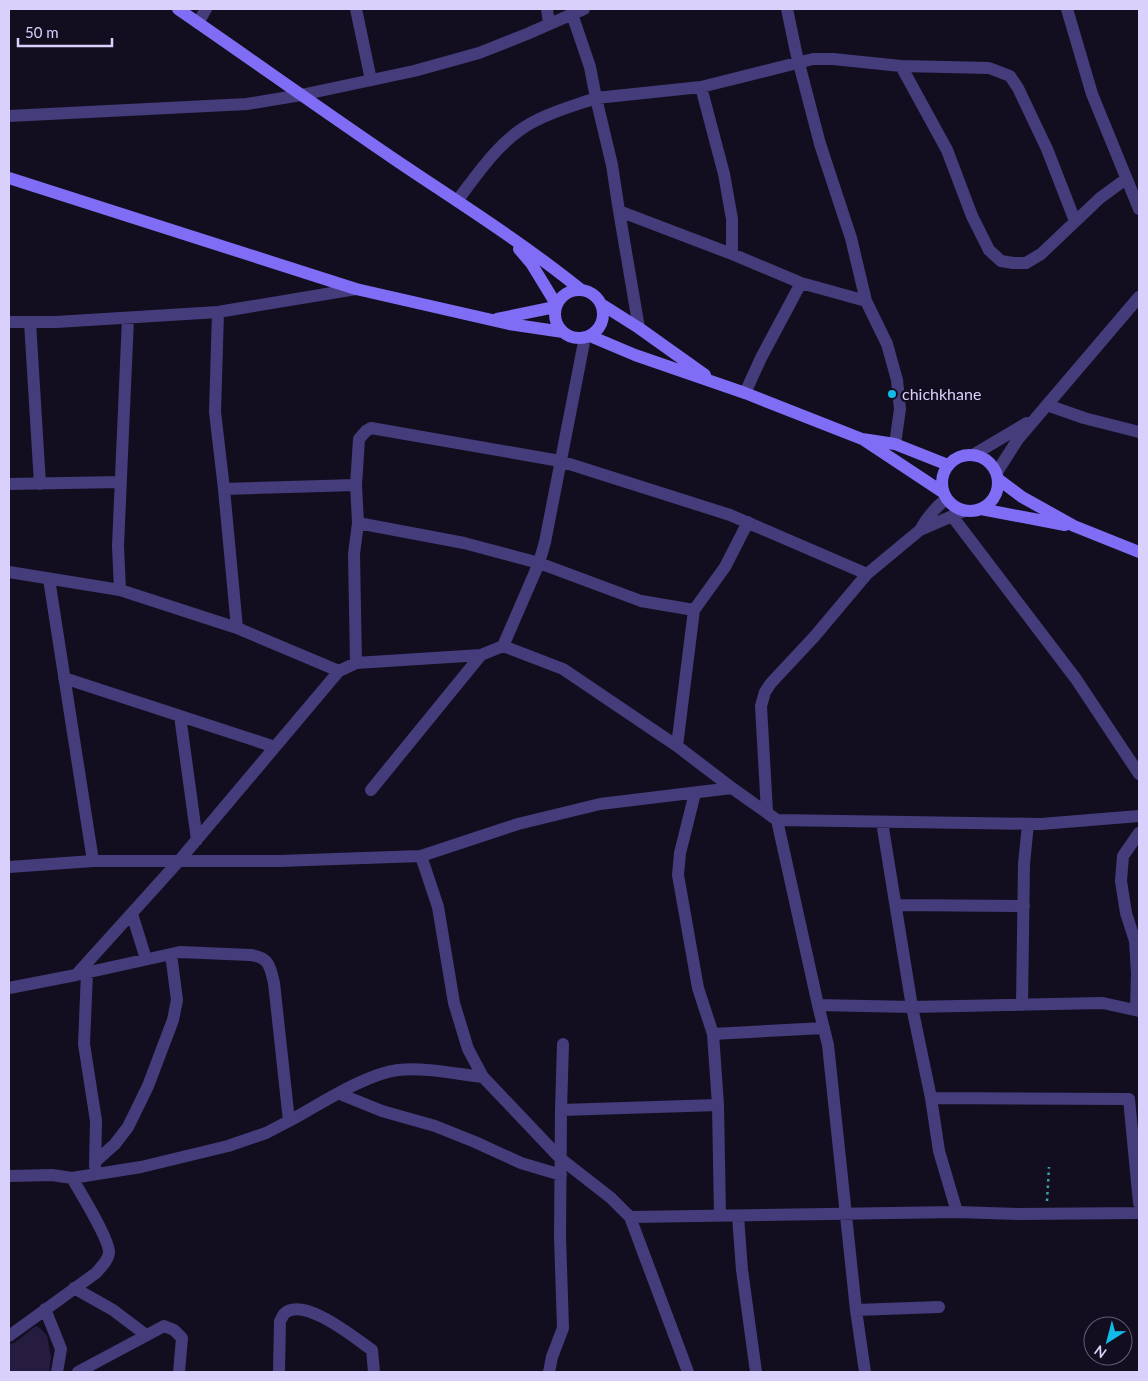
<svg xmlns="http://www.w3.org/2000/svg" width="1148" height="1381" viewBox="0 0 1148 1381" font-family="Lato,sans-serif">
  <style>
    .building { fill: #261c3f }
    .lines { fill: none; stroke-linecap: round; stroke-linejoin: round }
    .path { stroke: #36a5a9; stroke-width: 2.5; stroke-dasharray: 2.5 4; stroke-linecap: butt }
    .minor { stroke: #453d7b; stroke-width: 12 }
    .tertiary { stroke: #453d7b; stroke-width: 12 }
    .secondary { stroke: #7f6ef5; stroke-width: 12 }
    .poi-dot { fill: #10bce7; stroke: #130e1f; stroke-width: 2 }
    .labels { text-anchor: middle; stroke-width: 5; stroke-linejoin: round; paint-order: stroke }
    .poi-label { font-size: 16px; fill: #d9d0fc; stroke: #130e1f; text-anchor: start }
  </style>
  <rect width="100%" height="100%" fill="#130e1f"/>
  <!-- building -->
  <path class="building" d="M 36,1326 L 41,1329 L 47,1336 L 51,1357 L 49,1372 L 9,1372 L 9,1344 L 14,1343 Z"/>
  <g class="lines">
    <!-- path -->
    <path class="path" d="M 1047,1201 L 1049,1167"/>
    <!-- minor -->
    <path class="minor" d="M 356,9 L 371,80
      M 547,9 L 549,24
      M 787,9 L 796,52 L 820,144 L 851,238 L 866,301 L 887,344 L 897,380 L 900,409 L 895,444
      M 1067,9 L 1092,94 L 1139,209
      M 572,14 L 590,67 L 596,98 L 701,87 L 724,174 L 732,219 L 732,254 L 801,283
      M 198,23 L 206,9
      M 901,66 L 989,68 L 1010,76 L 1018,88 L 1047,149 L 1075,221
      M 701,87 L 813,59 L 833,59 L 901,66 L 947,150 L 972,216 L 989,250 L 1001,261 L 1013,263 L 1026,263 L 1041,254 L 1100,198 L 1126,179
      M 9,116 L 247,104 L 301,95 L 414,71 L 479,53 L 527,34 L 584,9
      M 457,201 C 479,172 501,138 535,121 C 554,111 576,105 596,98 L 612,165 L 619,211 L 732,254
      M 619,211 L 639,328
      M 218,312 L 215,412 L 224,489 L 237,628
      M 9,322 L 56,322 L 218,312 L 356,289
      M 30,322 L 40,484
      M 745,393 L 761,358 L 801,283 L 866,301
      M 1047,405 L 1084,418 L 1139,432
      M 9,484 L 121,482
      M 224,489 L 356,485
      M 952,516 L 1076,679 L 1139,774
      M 358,523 L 464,543 L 539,563 L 641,601 L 694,610
      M 920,530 C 927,517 935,508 946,499
      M 9,572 L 120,590 L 237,628 L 339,671
      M 49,579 L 93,861 L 279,861 L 421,856 L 438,907 L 454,1003 L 468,1049 L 483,1077 L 561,1159 L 611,1198 L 630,1217 L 688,1372
      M 120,590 L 118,546 L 128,318
      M 503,646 L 539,563 L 545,542 L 585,337
      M 356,663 L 354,554 L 358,523 L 356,485 L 359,439 L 366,431 L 371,428 L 560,461 L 730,515 L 867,574
      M 64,678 L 275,747
      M 180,716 L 197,840
      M 677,746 L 694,610 L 725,567 L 748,522
      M 371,790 L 481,655
      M 695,793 L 680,853 L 678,875 L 698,988 L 713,1034 L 718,1105
      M 767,812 L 761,706 L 765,692 L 771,683 L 814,637 L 867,574 L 920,530 L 964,511
      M 421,856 L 518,824 L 600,804 L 732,788
      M 9,867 L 93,861
      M 896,905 L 1024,906
      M 132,914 L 146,959
      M 87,973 L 84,1044 L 96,1121 L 95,1166
      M 76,975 L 180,952 L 250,955 C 269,957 270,966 274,983 L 289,1121 C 319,1105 365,1074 398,1070 C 424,1067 457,1074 483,1077
      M 9,988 L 76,975 L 178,862 L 339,671 L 356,663 L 481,655 L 503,646 L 563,669 L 677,746 L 732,788 L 777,820
      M 818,1005 L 912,1007 L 1103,1003 L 1139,1011
      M 1022,1005 L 1024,864 L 1028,824
      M 1136,1009 L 1137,974 L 1135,941 L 1126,913 L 1121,881 L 1123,856 L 1139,833
      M 713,1034 L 824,1028
      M 340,1094 L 382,1111 L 435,1126 L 475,1142 L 521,1163 L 561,1175
      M 931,1098 L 1129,1099 L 1139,1203
      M 561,1110 L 718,1105 L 720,1216
      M 96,1161 L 115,1144 L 128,1127 L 148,1086 L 173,1020 L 177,1000 L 171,954
      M 9,1176 L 52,1175 L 72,1178 L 141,1167 L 228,1146 L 266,1133 L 289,1121
      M 957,1212 L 1018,1214 L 1139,1213
      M 738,1216 L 742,1270 L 756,1372
      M 630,1217 L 957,1212 L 939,1151 L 931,1098 L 912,1007 L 882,822
      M 74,1288 L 113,1310 L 146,1335
      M 45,1309 L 61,1349 L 57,1372
      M 856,1310 L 939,1307
      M 9,1336 L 96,1273 C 101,1267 108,1261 109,1253 C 110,1240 80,1192 72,1178
      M 78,1372 L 164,1326 L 174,1330 L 182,1338 L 179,1372
      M 279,1372 L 280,1321 C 282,1319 282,1316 284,1314 C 303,1295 356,1339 372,1350 L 374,1372
      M 549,1372 L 552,1357 L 563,1328 L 560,1237 L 561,1110 L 563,1044
      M 865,1372 L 856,1310 L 828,1045 L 818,1005 L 777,820 L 1041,824 L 1139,816"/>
    <!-- tertiary -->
    <path class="tertiary" d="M 973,455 L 1027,423
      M 997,472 L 1018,439 L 1139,297"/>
    <!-- secondary -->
    <path class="secondary" d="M 178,9 C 252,60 325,112 400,163 C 461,204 523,243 580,289
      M 9,178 L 356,289 L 509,324 L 563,332
      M 519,249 L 531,263 L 556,304
      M555 314a24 24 0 1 1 48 0a24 24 0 1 1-48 0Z
      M 601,304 L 639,328 L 705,375
      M 497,319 L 555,307
      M 590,336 L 635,355 L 745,393 L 862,439 L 895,444 L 948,465
      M 864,440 L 944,493
      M942 483a28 28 0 1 1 56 0a28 28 0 1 1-56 0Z
      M 998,479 L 1022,497 L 1074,526 L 1139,552
      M 981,509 L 1065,525"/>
  </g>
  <!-- markers -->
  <circle class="poi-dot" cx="892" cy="394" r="5"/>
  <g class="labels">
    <!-- poi labels -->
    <g class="poi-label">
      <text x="902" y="400">chichkhane</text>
    </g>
  </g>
  <!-- border -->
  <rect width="1148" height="1381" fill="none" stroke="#d9d0fc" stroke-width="20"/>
  <!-- north arrow -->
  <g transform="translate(1108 1341) rotate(216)"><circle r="24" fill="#130e1f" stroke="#625c77"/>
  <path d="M0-4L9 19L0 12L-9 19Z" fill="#10bce7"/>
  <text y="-8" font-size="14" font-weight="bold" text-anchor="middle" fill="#d9d0fc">N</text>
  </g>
  <!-- scale -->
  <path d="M18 38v8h94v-8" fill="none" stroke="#d9d0fc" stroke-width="2.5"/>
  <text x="25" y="38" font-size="15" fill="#d9d0fc" stroke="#130e1f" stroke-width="4" paint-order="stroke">50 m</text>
</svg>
